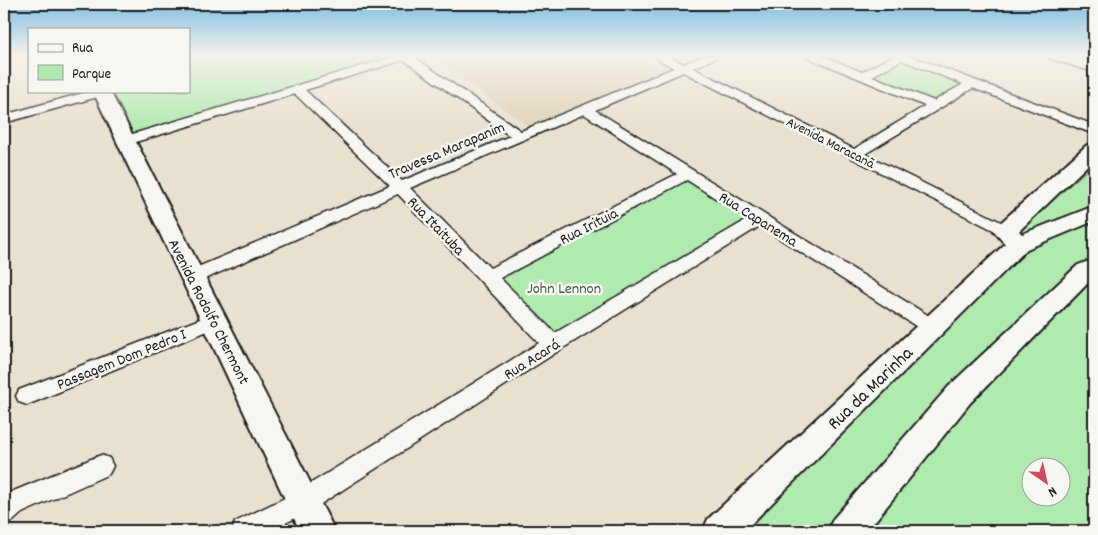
<svg xmlns="http://www.w3.org/2000/svg" width="1098" height="535" viewBox="0 0 1098 535" font-family="Dekko,sans-serif">
  <style>
    .built { fill: #ded2b8 }
    .green { fill: #afeaaf; stroke: #668366; fill-rule: evenodd }
    .lines { fill: none; stroke-linecap: round; stroke-linejoin: round }
    .street-casing { stroke: #1c1c1c; stroke-width: 3 }
    .secondary-casing { stroke: #1c1c1c; stroke-width: 4 }
    .street { fill: #f6f6f2; fill-rule: evenodd }
    .secondary { fill: #f6f6f2; fill-rule: evenodd }
    .labels { text-anchor: middle; stroke-width: 5; stroke-linejoin: round; paint-order: stroke }
    .far-street-label { font-size: 14px; fill: #1c1c1c; stroke: #f6f6f2 }
    .street-label { font-size: 16px; fill: #1c1c1c; stroke: #f6f6f2 }
    .park-label { font-size: 16px; fill: #485a48; stroke: #f6f6f2 }
    .near-street-label { font-size: 19px; fill: #1c1c1c; stroke: #f6f6f2 }
  </style>
  <rect width="100%" height="100%" fill="#e8e1d0"/>
  <filter id="ink" filterUnits="userSpaceOnUse"><feTurbulence type="fractalNoise" baseFrequency=".02" numOctaves="2"/><feDisplacementMap in="SourceGraphic" scale="10" xChannelSelector="R" yChannelSelector="G"/><feConvolveMatrix kernelMatrix="1 2 1 2 8 2 1 2 1" color-interpolation-filters="sRGB"/></filter>
  <g filter="url(#ink)">
    <!-- built -->
    <path class="built" d="M 428,55 L 643,55 L 668,68 L 528,126 Z"/>
    <!-- green -->
    <path class="green" d="M 189,55 L 404,55 L 406,56 L 124,141 L 100,91 L 189,91 Z
      M 901,56 L 973,83 L 935,106 L 863,76 Z
      M 1094,164 L 1094,531 L 712,531 L 1013,235 ZM 1030,468 L 1060,468 L 1060,498 L 1030,498 Z
      M 688,174 L 760,219 L 553,344 L 488,277 Z"/>
    <g class="lines">
      <!-- street casing -->
      <g class="street-casing">
        <path id="street" d="M 399,55 L 411,55 L 521,131 L 674,68 L 654,57 L 653,55 L 666,55 L 684,64 L 705,55 L 719,55 L 718,57 L 693,68 L 854,149 L 925,106 L 807,57 L 805,55 L 820,55 L 862,72 L 895,55 L 908,55 L 1094,125 L 1094,134 L 973,88 L 865,154 L 1011,227 L 1013,231 L 1011,235 L 1005,236 L 683,72 L 595,110 L 939,322 L 942,327 L 939,332 L 932,334 L 925,332 L 760,226 L 560,350 L 313,509 L 270,531 L 232,531 L 235,522 L 295,493 L 539,343 L 398,194 L 198,282 L 192,283 L 186,282 L 183,277 L 186,272 L 390,186 L 295,94 L 129,144 L 119,144 L 117,141 L 119,138 ZM 404,60 L 510,136 L 402,181 L 305,90 ZM 902,60 L 963,84 L 934,101 L 872,76 ZM 584,114 L 677,174 L 490,268 L 410,188 ZM 687,180 L 748,219 L 555,333 L 500,278 Z
          M 90,91 L 107,92 L 105,95 L 4,123 L 4,115 Z
          M 215,313 L 222,315 L 225,320 L 222,325 L 27,405 L 19,402 L 16,396 L 19,390 Z
          M 101,455 L 109,458 L 113,466 L 109,474 L 22,513 L 13,521 L 4,524 L 4,495 Z"/>
      </g>
      <!-- secondary casing -->
      <g class="secondary-casing">
        <path id="secondary" d="M 1047,55 L 1069,55 L 1094,62 L 1094,72 L 1049,58 Z
          M 93,91 L 110,91 L 335,531 L 300,531 Z
          M 1094,143 L 1094,159 L 1019,231 L 1022,234 L 1094,206 L 1094,221 L 1027,249 L 744,531 L 703,531 L 708,519 L 1005,244 L 994,231 L 997,226 L 1087,145 Z
          M 1094,259 L 1094,277 L 970,403 L 867,531 L 828,531 L 833,519 L 950,385 L 1078,265 Z"/>
      </g>
      <!-- street -->
      <use href="#street" class="street"/>
      <!-- secondary -->
      <use href="#secondary" class="secondary"/>
    </g>
  </g>
  <!-- sky -->
  <linearGradient id="sky" x2="0" y2="1"><stop stop-color="#7ebee3"/><stop offset="0.43" stop-color="#f5f2ea"/><stop offset="1" stop-color="#f5f2ea" stop-opacity="0"/></linearGradient>
  <rect width="1098" height="129" fill="url(#sky)"/>
  <g class="labels">
    <!-- far-street labels -->
    <g class="far-street-label">
      <text transform="translate(831 142) rotate(27)" y="5">Avenida Maracanã</text>
    </g>
    <!-- street labels -->
    <g class="street-label">
      <text transform="translate(446 149) rotate(-23)" y="6">Travessa Marapanim</text>
      <text transform="translate(759 218) rotate(32)" y="6">Rua Capanema</text>
      <text transform="translate(437 225) rotate(46)" y="6">Rua Itaituba</text>
      <text transform="translate(588 225) rotate(-27)" y="6">Rua Irituia</text>
      <text transform="translate(210 311) rotate(63)" y="6">Avenida Rodolfo Chermont</text>
      <text transform="translate(121 358) rotate(-22)" y="6">Passagem Dom Pedro I</text>
      <text transform="translate(531 358) rotate(-32)" y="6">Rua Acará</text>
    </g>
    <!-- park labels -->
    <g class="park-label">
      <text x="564" y="293">John Lennon</text>
    </g>
    <!-- near-street labels -->
    <g class="near-street-label">
      <text transform="translate(869 387) rotate(-44)" y="7">Rua da Marinha</text>
    </g>
  </g>
  <!-- margin -->
  <rect width="1098" height="535" fill="none" stroke="#f6f6f2" stroke-width="20"/>
  <rect x="10" y="10" width="1078" height="515" fill="none" stroke="#1c1c1c" stroke-width="2" filter="url(#ink)"/>
  <!-- legend -->
  <rect x="28" y="28" width="162" height="65" fill="#f6f6f2" stroke="#9f9f9c"/>
  <rect x="38" y="44" width="25" height="8" fill="#f6f6f2" stroke="#9f9f9c"/>
  <text x="72" y="52" font-size="15" fill="#1c1c1c">Rua</text>
  <rect x="38" y="65" width="25" height="15" fill="#afeaaf" stroke="#9f9f9c"/>
  <text x="72" y="78" font-size="15" fill="#1c1c1c">Parque</text>
  <!-- north arrow -->
  <g transform="translate(1046 482) rotate(146)"><circle r="24" fill="#f6f6f2" stroke="#9f9f9c"/>
  <path d="M0-4L9 19L0 12L-9 19Z" fill="#d1495b"/>
  <text y="-8" font-size="14" font-weight="bold" text-anchor="middle" fill="#1c1c1c">N</text>
  </g>
</svg>
